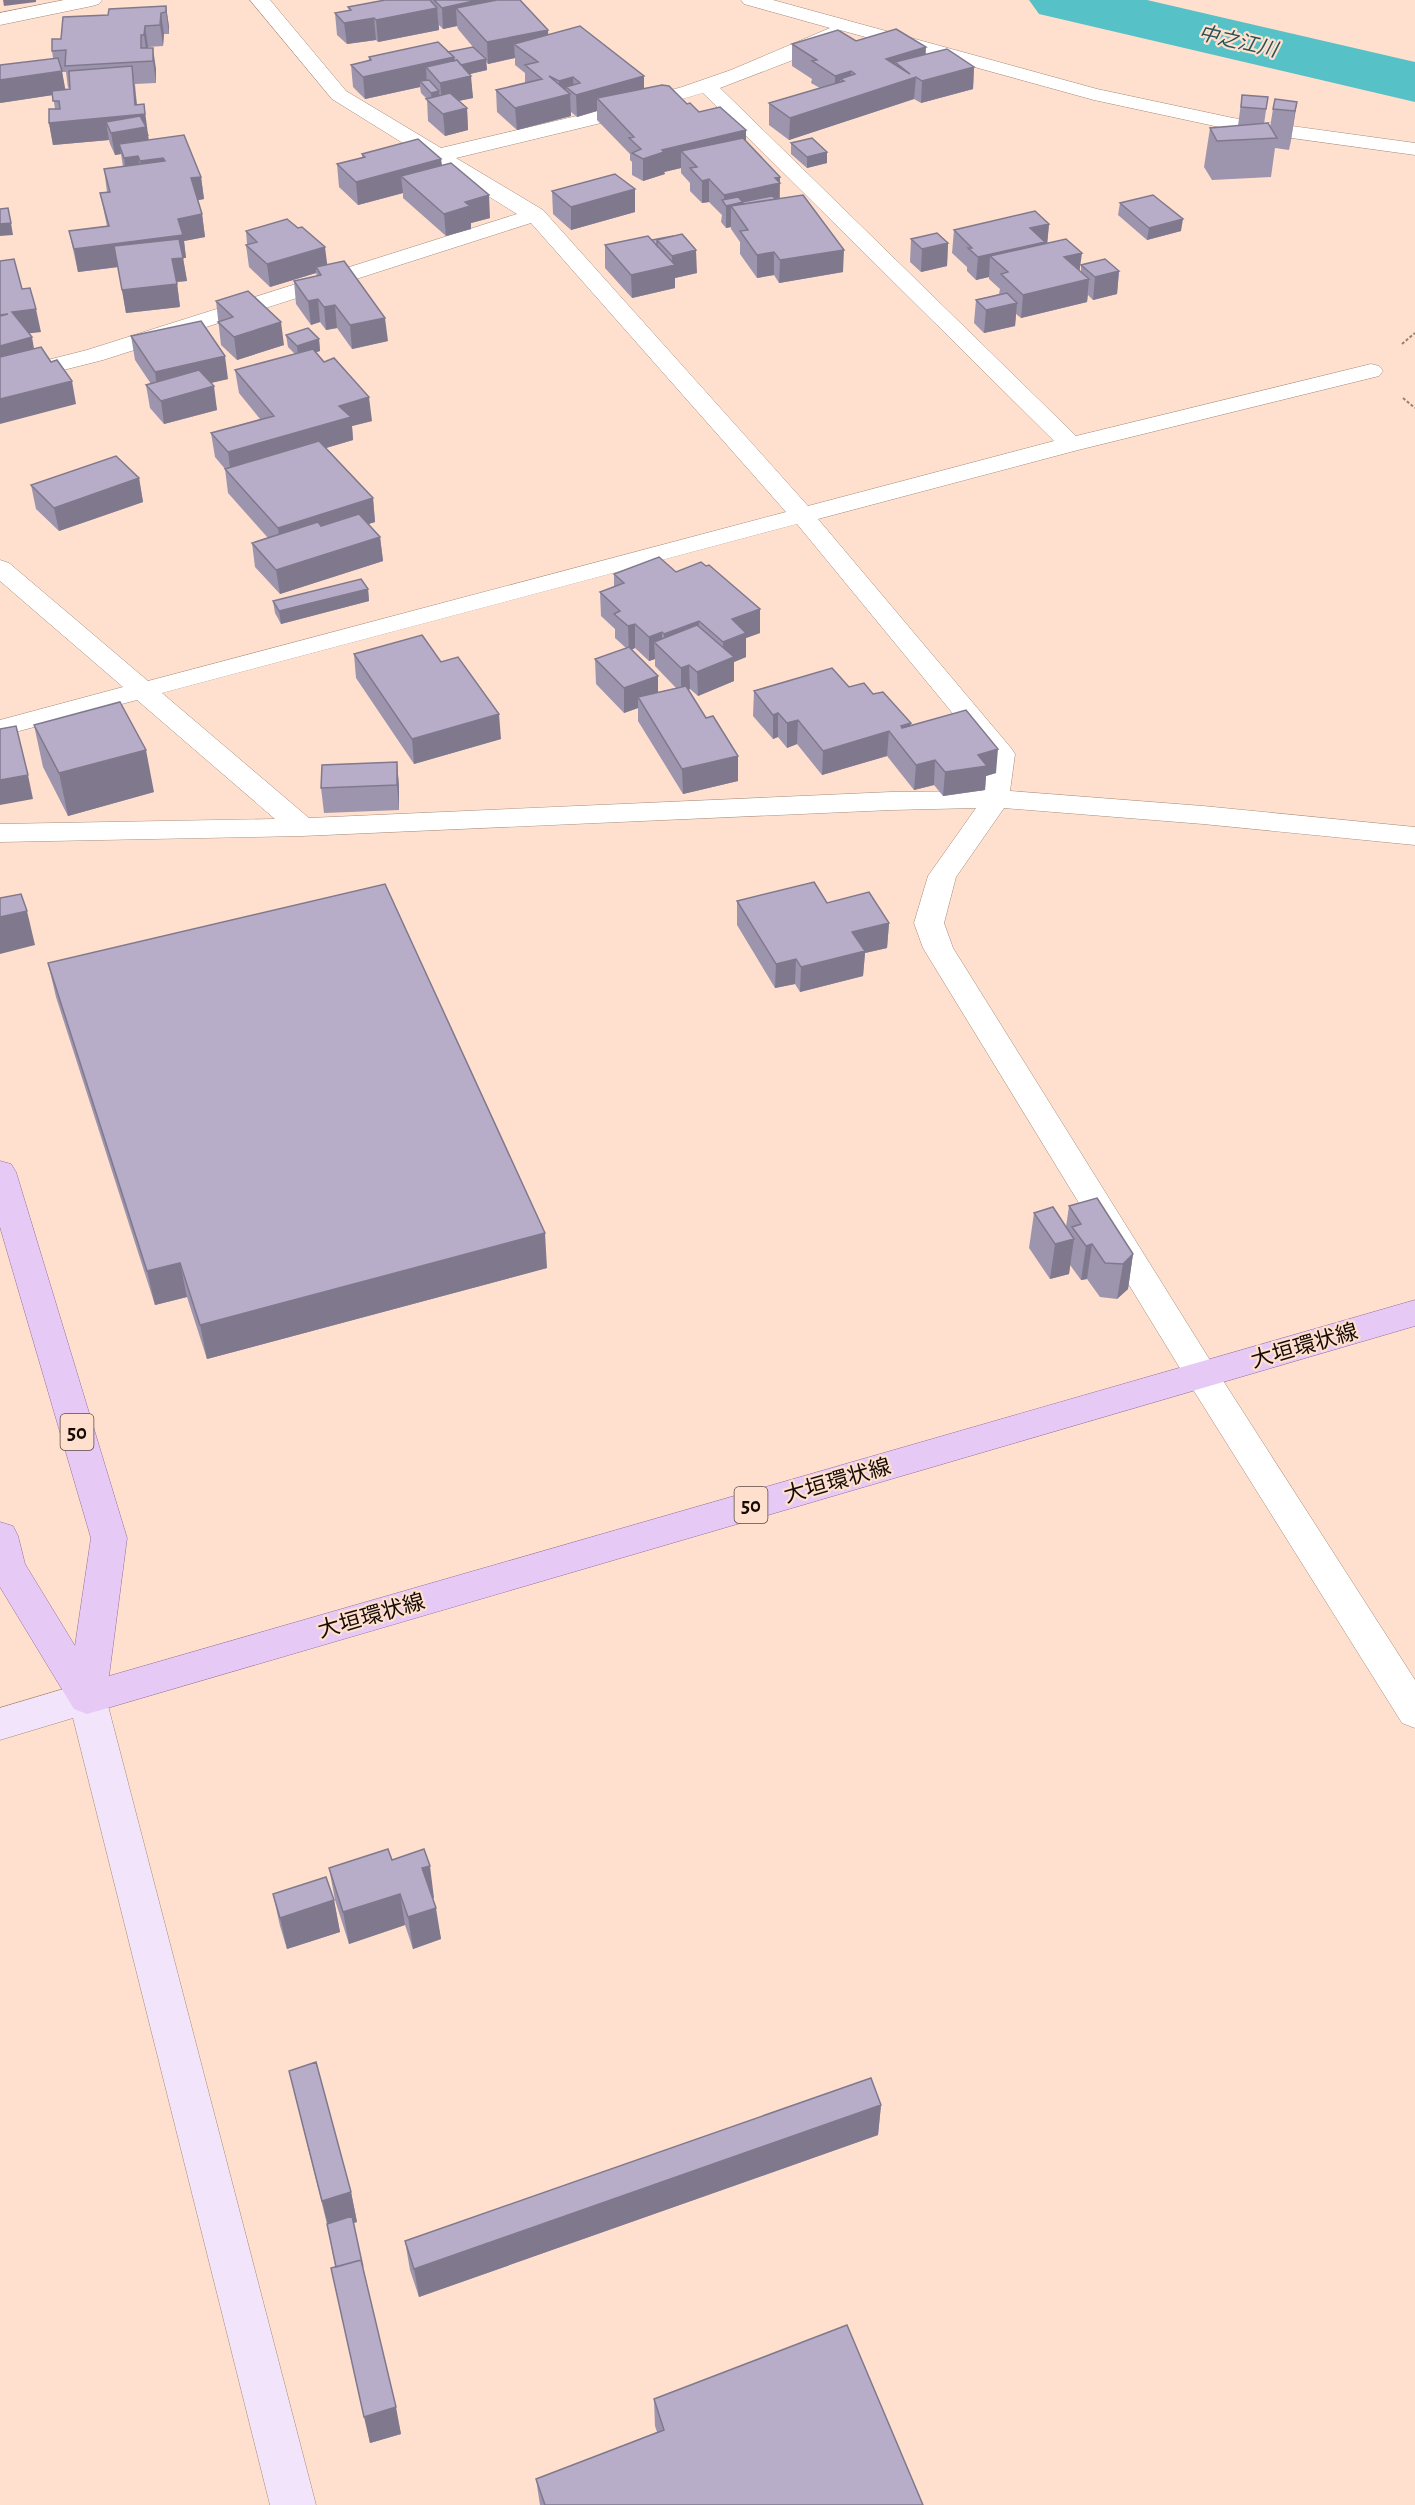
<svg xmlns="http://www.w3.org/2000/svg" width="1415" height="2505" viewBox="0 0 1415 2505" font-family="'Alegreya Sans','Noto Sans JP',sans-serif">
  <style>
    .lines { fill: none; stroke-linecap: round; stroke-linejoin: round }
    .river { fill: #56c1c6; fill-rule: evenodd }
    .street-casing { stroke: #a58a79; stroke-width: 1 }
    .secondary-casing { stroke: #a58a79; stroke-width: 1 }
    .primary-casing { stroke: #926f9d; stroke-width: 1 }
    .path { stroke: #958073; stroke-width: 2; stroke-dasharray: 3 2; stroke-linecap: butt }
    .street { fill: #fff; fill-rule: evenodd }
    .secondary { fill: #f2e4fa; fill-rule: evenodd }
    .primary { fill: #e6c9f5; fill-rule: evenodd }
    .wall { fill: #9d95ad; fill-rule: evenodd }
    .shaded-wall { fill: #80798d }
    .building { fill: #b7adc9; stroke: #80798d; stroke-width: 1.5 }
    .labels { text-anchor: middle; stroke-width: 4.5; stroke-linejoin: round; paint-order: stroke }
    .far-water-label { font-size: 20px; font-style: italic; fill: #255457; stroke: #ffe0ce }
    .shield { fill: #ffe0ce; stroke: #5b4c42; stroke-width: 1.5 }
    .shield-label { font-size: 21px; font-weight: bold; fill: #150c06 }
    .street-label { font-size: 22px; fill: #150c06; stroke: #ffe0ce }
  </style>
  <rect width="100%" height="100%" fill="#ffe0ce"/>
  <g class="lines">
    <!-- river -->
    <path class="river" d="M 1029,0 L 1147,0 L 1415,62 L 1415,102 L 1039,14 Z"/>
    <!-- street casing -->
    <g class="street-casing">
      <path id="street" d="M 64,0 L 102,0 L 99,4 L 92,6 L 0,25 L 0,13 Z
        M 250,0 L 270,0 L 346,91 L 441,148 L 585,114 L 682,87 L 731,70 L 830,28 L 744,4 L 741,0 L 773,0 L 1097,89 L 1233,118 L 1415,143 L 1415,155 L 1233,130 L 1094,100 L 840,30 L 842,33 L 839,37 L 793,60 L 720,88 L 1076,436 L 1371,364 L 1379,366 L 1383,371 L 1379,376 L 1078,450 L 818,519 L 1011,748 L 1015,754 L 1010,791 L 1203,806 L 1415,827 L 1415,845 L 1203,824 L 1004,808 L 956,877 L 944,923 L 953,948 L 1213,1365 L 1415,1680 L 1415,1728 L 1402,1723 L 1189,1383 L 923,948 L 914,923 L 928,876 L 976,808 L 891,810 L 302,836 L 0,842 L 0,824 L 275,819 L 137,700 L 0,736 L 0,720 L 123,687 L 0,581 L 0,560 L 9,563 L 148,681 L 786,512 L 531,223 L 103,360 L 0,386 L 0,372 L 87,350 L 517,214 L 332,99 ZM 703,93 L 1054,441 L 808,506 L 543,210 L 456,158 L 597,124 ZM 797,524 L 987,755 L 982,791 L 891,792 L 309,818 L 162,693 Z"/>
    </g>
    <!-- secondary casing -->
    <g class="secondary-casing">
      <path id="secondary" d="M 87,1682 L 100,1687 L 106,1698 L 316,2505 L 270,2505 L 73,1718 L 0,1740 L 0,1708 Z"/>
    </g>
    <!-- primary casing -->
    <g class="primary-casing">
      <path id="primary" d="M 0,1161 L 11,1164 L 16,1172 L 127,1538 L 109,1676 L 1415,1300 L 1415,1326 L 87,1714 L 74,1709 L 0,1587 L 0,1522 L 13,1526 L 18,1536 L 25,1564 L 75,1646 L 91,1538 L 0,1227 Z"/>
    </g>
    <!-- path -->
    <path class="path" d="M 1402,344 L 1415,333
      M 1403,398 L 1415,408"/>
    <!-- street -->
    <use href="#street" class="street"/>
    <!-- secondary -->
    <use href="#secondary" class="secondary"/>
    <!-- primary -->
    <use href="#primary" class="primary"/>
  </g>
  <!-- wall -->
  <path class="wall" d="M 385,0 L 520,0 L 548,30 L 548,35 L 644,76 L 644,88 L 687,104 L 746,141 L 780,177 L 780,198 L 843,272 L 779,283 L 774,275 L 757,278 L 740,254 L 740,242 L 731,229 L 731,227 L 726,228 L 721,222 L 722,215 L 709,202 L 702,203 L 690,191 L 690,183 L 681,173 L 681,168 L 664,172 L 665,174 L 643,181 L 632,175 L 632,162 L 630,160 L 630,154 L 597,120 L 597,111 L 577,117 L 571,112 L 571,116 L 517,130 L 497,112 L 496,90 L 525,83 L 525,73 L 515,65 L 515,58 L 488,64 L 486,62 L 487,70 L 470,74 L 473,98 L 459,101 L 467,108 L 468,130 L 445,136 L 428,121 L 427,99 L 421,93 L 420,87 L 365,99 L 353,87 L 351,65 L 369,61 L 369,57 L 448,52 L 473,47 L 458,29 L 457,26 L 443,29 L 439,25 L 439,30 L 378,42 L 376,40 L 347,44 L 337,35 L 335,13 L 349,11 L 348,7 Z
    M 166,6 L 169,27 L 169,34 L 164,34 L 163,46 L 148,47 L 156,69 L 156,83 L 135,84 L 137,105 L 149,136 L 148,136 L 148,140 L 201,177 L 204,199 L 198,200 L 202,214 L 205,237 L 184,241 L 186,258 L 183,258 L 187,281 L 177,282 L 180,307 L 126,313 L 118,267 L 78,272 L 69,231 L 107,226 L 100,193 L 107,192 L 104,169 L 123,167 L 121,154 L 115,155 L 110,144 L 109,140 L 53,145 L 49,123 L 55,109 L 53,95 L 0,103 L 53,58 L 52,51 L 61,39 L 108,15 ZM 62,72 L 66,72 L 68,88 L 70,87 L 70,89 L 65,90 Z
    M 856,41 L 925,54 L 974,67 L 973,89 L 921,103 L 914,99 L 789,140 L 769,125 L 769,103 L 820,88 L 811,83 L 812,79 L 792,66 L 792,44 Z
    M 1242,95 L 1268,97 L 1264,124 L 1270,127 L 1273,109 L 1297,102 L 1289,150 L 1275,148 L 1271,177 L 1212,180 L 1204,167 L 1210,128 L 1238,126 Z
    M 791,143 L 827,152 L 827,163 L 807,168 L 791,154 Z
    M 362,154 L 441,159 L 442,165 L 490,218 L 471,223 L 471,229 L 446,236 L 403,198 L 403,193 L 358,205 L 339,187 L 337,164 L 362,158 Z
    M 635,189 L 635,212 L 571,230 L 553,214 L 552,191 Z
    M 1120,203 L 1181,231 L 1147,240 L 1118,215 Z
    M 1049,224 L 1047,243 L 1081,272 L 1081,265 L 1119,271 L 1117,294 L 1093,300 L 1088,295 L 1087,302 L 1021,318 L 1016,314 L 1015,326 L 984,333 L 974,323 L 976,300 L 999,294 L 1000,289 L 989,279 L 989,277 L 976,280 L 967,271 L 967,267 L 952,253 L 954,230 Z
    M 246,231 L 327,265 L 388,341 L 352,349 L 337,328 L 326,330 L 320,322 L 311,325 L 296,304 L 294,281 L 317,276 L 316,273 L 270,287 L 249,267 L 246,245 L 247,244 Z
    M 682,234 L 697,273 L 675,278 L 675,288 L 632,298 L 605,268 L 605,245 L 652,240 Z
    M 911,239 L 948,243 L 947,266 L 921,272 L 910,262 Z
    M 216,301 L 284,345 L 237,360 L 221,345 Z
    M 286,335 L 319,339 L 320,351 L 315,352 L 372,421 L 352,426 L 353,440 L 326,448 L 373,498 L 375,522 L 368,524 L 380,537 L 383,561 L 280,594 L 255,567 L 252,543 L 268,538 L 228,493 L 225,469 L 215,457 L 211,433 L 260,419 L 239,393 L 235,370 L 295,354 L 288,347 Z
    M 131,336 L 228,379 L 211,383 L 217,410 L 164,424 L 150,408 L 146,385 L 151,384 L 135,360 Z
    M 139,478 L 143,502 L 59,531 L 36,509 L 31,485 Z
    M 676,572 L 760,633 L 746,638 L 746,657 L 734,662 L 734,681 L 698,696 L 690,689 L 688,690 L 706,718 L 738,756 L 738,781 L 683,794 L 638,721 L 638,708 L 624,713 L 596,684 L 595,659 L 626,648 L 615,638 L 615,629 L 601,616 L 600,592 L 614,587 L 614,574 ZM 635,648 L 649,661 L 655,659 L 655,666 L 676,688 L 658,692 L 631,650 Z
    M 368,589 L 369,601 L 281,624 L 275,613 L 273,601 Z
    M 354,654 L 441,662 L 501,739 L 414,764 L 356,678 Z
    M 849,687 L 873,694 L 911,726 L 996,773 L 986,776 L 985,790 L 943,796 L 934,785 L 914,790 L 887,756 L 822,775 L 797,744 L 787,748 L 778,737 L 773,739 L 753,716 L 754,691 Z
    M 34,725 L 154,792 L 68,816 L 43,767 Z
    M 397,762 L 399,787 L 399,810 L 324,813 L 321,788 Z
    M 737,901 L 827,903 L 889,923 L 887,948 L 865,953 L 863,976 L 800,992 L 795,984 L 775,988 L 737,925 Z
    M 48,963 L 547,1268 L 207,1359 L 187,1297 L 155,1305 L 56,997 Z
    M 1069,1206 L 1133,1254 L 1128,1289 L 1117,1299 L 1100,1297 L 1087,1279 L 1081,1280 L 1070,1265 L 1069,1274 L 1050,1279 L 1029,1248 L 1034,1213 L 1066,1227 Z
    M 392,1860 L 434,1898 L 433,1898 L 441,1939 L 413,1949 L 405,1925 L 349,1944 L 335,1900 L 329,1868 Z
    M 273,1894 L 334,1900 L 340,1932 L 287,1949 L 280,1926 Z
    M 289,2071 L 351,2192 L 357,2222 L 353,2223 L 401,2434 L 370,2443 L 327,2224 Z
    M 881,2105 L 878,2135 L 419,2297 L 410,2270 L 405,2241 Z
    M 654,2399 L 923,2505 L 540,2505 L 536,2479 L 657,2432 L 655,2426 Z"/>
  <!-- shaded-wall -->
  <path class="shaded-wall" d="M 3,0 L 36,0 L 36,2 L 4,6 Z
    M 478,0 L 514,0 L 456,8 L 457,26 L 443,29 L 442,8 Z
    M 166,6 L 169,27 L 169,34 L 166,12 Z
    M 437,8 L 439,30 L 378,42 L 376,20 Z
    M 161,13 L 164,34 L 163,46 L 160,25 Z
    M 374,18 L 376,40 L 347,44 L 344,23 Z
    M 145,26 L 148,47 L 147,57 L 144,35 Z
    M 548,30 L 549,52 L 514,44 L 515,58 L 488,64 L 487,42 Z
    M 926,47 L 925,69 L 895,62 L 895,78 L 886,59 Z
    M 153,48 L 156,69 L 156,83 L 153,61 Z
    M 454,57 L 455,79 L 426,67 L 427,85 L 420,81 L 420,87 L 365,99 L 363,77 Z
    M 486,59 L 487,70 L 457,77 L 456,66 Z
    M 132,66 L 138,115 L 144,104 L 150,149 L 119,144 L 121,154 L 115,155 L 111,133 L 106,122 L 109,140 L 53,145 L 49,123 L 135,105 Z
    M 974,67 L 973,89 L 921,103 L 922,81 Z
    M 62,71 L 66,93 L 0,103 L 0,80 Z
    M 851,71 L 850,93 L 844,81 L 840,79 L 840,96 L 835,98 L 835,76 Z
    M 471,76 L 473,98 L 442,104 L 440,83 Z
    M 644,76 L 644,98 L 597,98 L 597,111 L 577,117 L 576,95 Z
    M 573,77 L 574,93 L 566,87 L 566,95 L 570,94 L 571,116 L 517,130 L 515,108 L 559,97 L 559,81 Z
    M 916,77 L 914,99 L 789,140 L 790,118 Z
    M 439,91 L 440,103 L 432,105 L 431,93 Z
    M 1297,102 L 1291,140 L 1289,150 L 1295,111 Z
    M 467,108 L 468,130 L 445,136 L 443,114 Z
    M 746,130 L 746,152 L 681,151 L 681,168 L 664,172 L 665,174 L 643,181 L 643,159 L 662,150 Z
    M 827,152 L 827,163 L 807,168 L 807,157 Z
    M 138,156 L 142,179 L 127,181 L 124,158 Z
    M 163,158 L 167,180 L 143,183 L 140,161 Z
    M 441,159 L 443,182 L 401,176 L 403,193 L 358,205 L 356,182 Z
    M 201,177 L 204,199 L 194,201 L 191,178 Z
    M 780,177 L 779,206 L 731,206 L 731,227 L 726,228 L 726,206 L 724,203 L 724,195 Z
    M 709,179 L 709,202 L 702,203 L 702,181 Z
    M 635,189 L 635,212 L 571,230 L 571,207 Z
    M 489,195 L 490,218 L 471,223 L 471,229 L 446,236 L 444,214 L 465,202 Z
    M 202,214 L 205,237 L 184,241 L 186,258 L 183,258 L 187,281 L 175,282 L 118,267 L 78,272 L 74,249 L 178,219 Z
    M 1183,219 L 1181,231 L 1147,240 L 1149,228 Z
    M 11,223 L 13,235 L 0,236 L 0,224 Z
    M 1049,224 L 1047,246 L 990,256 L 989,277 L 976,280 L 978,257 L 1030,228 Z
    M 948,243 L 947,266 L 921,272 L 922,249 Z
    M 325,247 L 328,270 L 316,267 L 316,273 L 270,287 L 267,264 Z
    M 696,250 L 697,273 L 675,278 L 675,288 L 632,298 L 631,275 L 672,266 L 672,256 Z
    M 844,250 L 843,272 L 779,283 L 780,260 Z
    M 774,252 L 774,275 L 757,278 L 757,255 Z
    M 1082,253 L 1079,275 L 1064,257 Z
    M 1119,271 L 1117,294 L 1093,300 L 1095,277 Z
    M 1089,279 L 1087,302 L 1021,318 L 1023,295 Z
    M 177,284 L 180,307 L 126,313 L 122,290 Z
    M 318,299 L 320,322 L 311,325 L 308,301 Z
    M 1017,303 L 1015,326 L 984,333 L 986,310 Z
    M 335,305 L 337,328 L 326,330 L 324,307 Z
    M 36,309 L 41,332 L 16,335 L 12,312 Z
    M 385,318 L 388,341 L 352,349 L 350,325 Z
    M 281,322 L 284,345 L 237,360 L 234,337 Z
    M 32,337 L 36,360 L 0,370 L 0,346 Z
    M 319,339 L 320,351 L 298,358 L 297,346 Z
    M 225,356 L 228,379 L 158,395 L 155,372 Z
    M 72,381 L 76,404 L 0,424 L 0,399 Z
    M 214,386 L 217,410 L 164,424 L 161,401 Z
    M 369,397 L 372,421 L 352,426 L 353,440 L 231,476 L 228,452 L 339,406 Z
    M 139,478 L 143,502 L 59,531 L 54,508 Z
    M 373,498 L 375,522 L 281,552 L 278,528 Z
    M 380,537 L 383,561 L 280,594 L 276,570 Z
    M 368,589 L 369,601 L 281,624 L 279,611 Z
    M 760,609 L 760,633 L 746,638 L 746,657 L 734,662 L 734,681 L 698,696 L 697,672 L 723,661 L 723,642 L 732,619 Z
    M 699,621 L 699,645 L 664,652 L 664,634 Z
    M 635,624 L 635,648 L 629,651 L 628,626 Z
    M 662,632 L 662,650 L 654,642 L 655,659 L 649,661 L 649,637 Z
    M 689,665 L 690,689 L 681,693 L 681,668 Z
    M 658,676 L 658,701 L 638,697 L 638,708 L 624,713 L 624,688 Z
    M 778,713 L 778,737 L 773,739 L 773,715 Z
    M 499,714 L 501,739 L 414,764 L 412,739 Z
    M 798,720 L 797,744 L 787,748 L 787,723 Z
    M 911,723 L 909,747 L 901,726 Z
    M 889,731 L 887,756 L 822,775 L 823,751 Z
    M 998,749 L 996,773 L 986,776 L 985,790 L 943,796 L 945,772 L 978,755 Z
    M 146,750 L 154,792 L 68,816 L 59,773 Z
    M 738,756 L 738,781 L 683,794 L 682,769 Z
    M 935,760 L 934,785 L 914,790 L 916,765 Z
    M 397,762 L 399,787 L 399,810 L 397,785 Z
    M 28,775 L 33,799 L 0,805 L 0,780 Z
    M 27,911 L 35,945 L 0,954 L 0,917 Z
    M 889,923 L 887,948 L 865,953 L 863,976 L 800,992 L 801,967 L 852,932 Z
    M 796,959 L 795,984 L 775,988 L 776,964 Z
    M 545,1233 L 547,1268 L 207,1359 L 200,1325 Z
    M 1074,1239 L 1069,1274 L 1050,1279 L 1055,1244 Z
    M 1092,1244 L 1087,1279 L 1081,1280 L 1086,1246 Z
    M 1133,1254 L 1128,1289 L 1117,1299 L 1123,1264 Z
    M 180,1263 L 187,1297 L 155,1305 L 147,1271 Z
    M 430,1866 L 434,1898 L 427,1900 L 422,1868 Z
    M 400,1894 L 405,1925 L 349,1944 L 343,1912 Z
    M 334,1900 L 340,1932 L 287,1949 L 280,1918 Z
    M 436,1908 L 441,1939 L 413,1949 L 408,1917 Z
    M 881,2105 L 878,2135 L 419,2297 L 414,2269 Z
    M 351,2192 L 357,2222 L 329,2230 L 322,2201 Z
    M 396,2407 L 401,2434 L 370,2443 L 364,2417 Z"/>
  <!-- building -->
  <path class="building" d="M 385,0 L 430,0 L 437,8 L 376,20 L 374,18 L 344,23 L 335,13 L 351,10 L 348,7 Z
    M 434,0 L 478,0 L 442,8 Z
    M 497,0 L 520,0 L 548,30 L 487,42 L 456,8 Z
    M 166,6 L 166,12 L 161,13 L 160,25 L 145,26 L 144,35 L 141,35 L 141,48 L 153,48 L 153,61 L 65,66 L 66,50 L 52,51 L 52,39 L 61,39 L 63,17 L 108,15 L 109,9 Z
    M 580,26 L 644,76 L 576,95 L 566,87 L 580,83 L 573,77 L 559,81 L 549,76 L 570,94 L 515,108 L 496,90 L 542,79 L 525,65 L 538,62 L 514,44 Z
    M 896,29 L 926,47 L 886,59 L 910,74 L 895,62 L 947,49 L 974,67 L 922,81 L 916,77 L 790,118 L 769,103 L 844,81 L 840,79 L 855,74 L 851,71 L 835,76 L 812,61 L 817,60 L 792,44 L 838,30 L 856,41 Z
    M 438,42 L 454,57 L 363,77 L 351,65 L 371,60 L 369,57 Z
    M 473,47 L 486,59 L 461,65 L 457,60 L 454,61 L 454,57 L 448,52 Z
    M 58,58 L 62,71 L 0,80 L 0,65 Z
    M 457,60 L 471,76 L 440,83 L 426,67 Z
    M 132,66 L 135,105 L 144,104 L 145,114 L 49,123 L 49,109 L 60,109 L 59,101 L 53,101 L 52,91 L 70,89 L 69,71 Z
    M 429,80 L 439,91 L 431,93 L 420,81 Z
    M 662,85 L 669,86 L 687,104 L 690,103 L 699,112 L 720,107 L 746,130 L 662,150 L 664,152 L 643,159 L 632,153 L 641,149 L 629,138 L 634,137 L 597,98 Z
    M 450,93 L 467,108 L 443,114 L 426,99 Z
    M 1242,95 L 1268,97 L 1266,109 L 1241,107 Z
    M 1275,99 L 1297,102 L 1295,111 L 1273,109 Z
    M 140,116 L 146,127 L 111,133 L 106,122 Z
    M 1268,123 L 1277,138 L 1217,141 L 1210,128 Z
    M 184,135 L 201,177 L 191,178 L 202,214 L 178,219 L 183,235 L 74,249 L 69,231 L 109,226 L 100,193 L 110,192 L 104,169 L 165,161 L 163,158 L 140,161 L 138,156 L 124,158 L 119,144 Z
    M 743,138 L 780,177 L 775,178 L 780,183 L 724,195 L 709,179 L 702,181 L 690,168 L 697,167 L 681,151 Z
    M 812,138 L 827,152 L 807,157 L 791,143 Z
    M 418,139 L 441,159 L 356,182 L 337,164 L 365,157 L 362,154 Z
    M 451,163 L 489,195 L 465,202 L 470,206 L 444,214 L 401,176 Z
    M 615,174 L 635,189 L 571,207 L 552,191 Z
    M 803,195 L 844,250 L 780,260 L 774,252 L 757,255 L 740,231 L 748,230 L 731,206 Z
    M 1153,195 L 1183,219 L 1149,228 L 1120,203 Z
    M 772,196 L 776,199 L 743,204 L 742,202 Z
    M 738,197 L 743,202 L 726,206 L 722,200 Z
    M 8,208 L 11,223 L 0,224 L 0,209 Z
    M 1035,211 L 1049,224 L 1030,228 L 1045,242 L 978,257 L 968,248 L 972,248 L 954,230 Z
    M 287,219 L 298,228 L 302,227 L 325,247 L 267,264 L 246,245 L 257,242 L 246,231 Z
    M 937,233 L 948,243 L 922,249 L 911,239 Z
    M 682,234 L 696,250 L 672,256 L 657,240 Z
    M 648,236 L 675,265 L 631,275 L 605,245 Z
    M 673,236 L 657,240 L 657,246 L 652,240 Z
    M 179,239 L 183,258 L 172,259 L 177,284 L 122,290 L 114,246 Z
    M 1066,239 L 1082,253 L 1064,257 L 1089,279 L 1023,295 L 1001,274 L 1008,272 L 990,256 Z
    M 14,259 L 22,289 L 30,288 L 36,309 L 12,312 L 32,337 L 0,346 L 0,316 L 8,314 L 0,315 L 0,261 Z
    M 1105,259 L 1119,271 L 1095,277 L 1081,265 Z
    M 344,261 L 385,318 L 350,325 L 335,305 L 324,307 L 318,299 L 308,301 L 294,281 L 321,275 L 316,267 Z
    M 248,291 L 281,322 L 234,337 L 218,322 L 233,317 L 216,301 Z
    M 1007,293 L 1017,303 L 986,310 L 976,300 Z
    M 201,321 L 225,356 L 155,372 L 131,336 Z
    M 308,328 L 319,339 L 297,346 L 286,335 Z
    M 41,347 L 51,362 L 57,360 L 72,381 L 0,399 L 0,357 Z
    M 313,349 L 324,362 L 334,358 L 369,397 L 339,406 L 351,417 L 228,452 L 211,433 L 274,416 L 235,370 Z
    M 199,370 L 214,386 L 161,401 L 146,385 Z
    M 319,441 L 373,498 L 278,528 L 225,469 Z
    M 116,456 L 139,478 L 54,508 L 31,485 Z
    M 359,514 L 380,537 L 276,570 L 252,543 L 318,522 L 321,526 Z
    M 659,557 L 676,572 L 701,562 L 706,566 L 709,565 L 760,609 L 732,619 L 746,633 L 723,642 L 699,621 L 664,634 L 662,632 L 649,637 L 635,624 L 628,626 L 614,614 L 620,611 L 600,592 L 624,583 L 614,574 Z
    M 361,579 L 368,589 L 279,611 L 273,601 Z
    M 697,625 L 734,657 L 697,672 L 689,665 L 681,668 L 654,642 Z
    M 422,635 L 441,662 L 458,657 L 499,714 L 412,739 L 354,654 Z
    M 629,647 L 658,676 L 624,688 L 595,659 Z
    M 832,668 L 849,687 L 864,683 L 873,694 L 883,692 L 911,723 L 901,726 L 902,728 L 966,710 L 998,749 L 978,755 L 987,766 L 945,772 L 935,760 L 916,765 L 889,731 L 823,751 L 798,720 L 787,723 L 778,713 L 773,715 L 754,691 Z
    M 686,686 L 706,718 L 713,716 L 738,756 L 682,769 L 638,697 Z
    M 120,702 L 146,750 L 59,773 L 34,725 Z
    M 16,726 L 28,775 L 0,780 L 0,729 Z
    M 397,762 L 397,785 L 321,788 L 322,765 Z
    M 814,882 L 827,903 L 869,892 L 889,923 L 852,932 L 865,951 L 801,967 L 796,959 L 776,964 L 737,901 Z
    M 385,884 L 545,1233 L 200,1325 L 180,1263 L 147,1271 L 48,963 Z
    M 21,894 L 27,911 L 0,917 L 0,898 Z
    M 1097,1198 L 1133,1254 L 1123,1264 L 1105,1263 L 1092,1244 L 1086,1246 L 1072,1227 L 1081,1224 L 1069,1206 Z
    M 1053,1207 L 1074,1239 L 1055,1244 L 1034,1213 Z
    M 388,1849 L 392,1860 L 424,1849 L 430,1866 L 422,1868 L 436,1908 L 408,1917 L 400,1894 L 343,1912 L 329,1868 Z
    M 326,1877 L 334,1900 L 280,1918 L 273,1894 Z
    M 316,2062 L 351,2192 L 322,2201 L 289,2071 Z
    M 871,2078 L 881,2105 L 414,2269 L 405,2241 Z
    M 352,2216 L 363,2267 L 361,2260 L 336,2267 L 327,2224 Z
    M 361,2260 L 396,2407 L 364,2417 L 331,2268 Z
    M 847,2325 L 923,2505 L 545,2505 L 536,2479 L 664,2430 L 654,2399 Z"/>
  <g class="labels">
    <!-- far-water labels -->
    <g class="far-water-label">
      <text transform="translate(1238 41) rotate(13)" y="7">中之江川</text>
    </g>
    <!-- shield labels -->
    <g class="shield">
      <rect x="60.5" y="1414" width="33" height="36" rx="4.5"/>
      <rect x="734.5" y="1487" width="33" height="36" rx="4.5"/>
    </g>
    <g class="shield-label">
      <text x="77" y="1439">50</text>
      <text x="751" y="1512">50</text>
    </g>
    <!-- street labels -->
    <g class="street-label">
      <text transform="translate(1304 1345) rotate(-16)" y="8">大垣環状線</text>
      <text transform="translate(837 1480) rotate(-16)" y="8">大垣環状線</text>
      <text transform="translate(371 1615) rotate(-16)" y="8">大垣環状線</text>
    </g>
  </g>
</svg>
